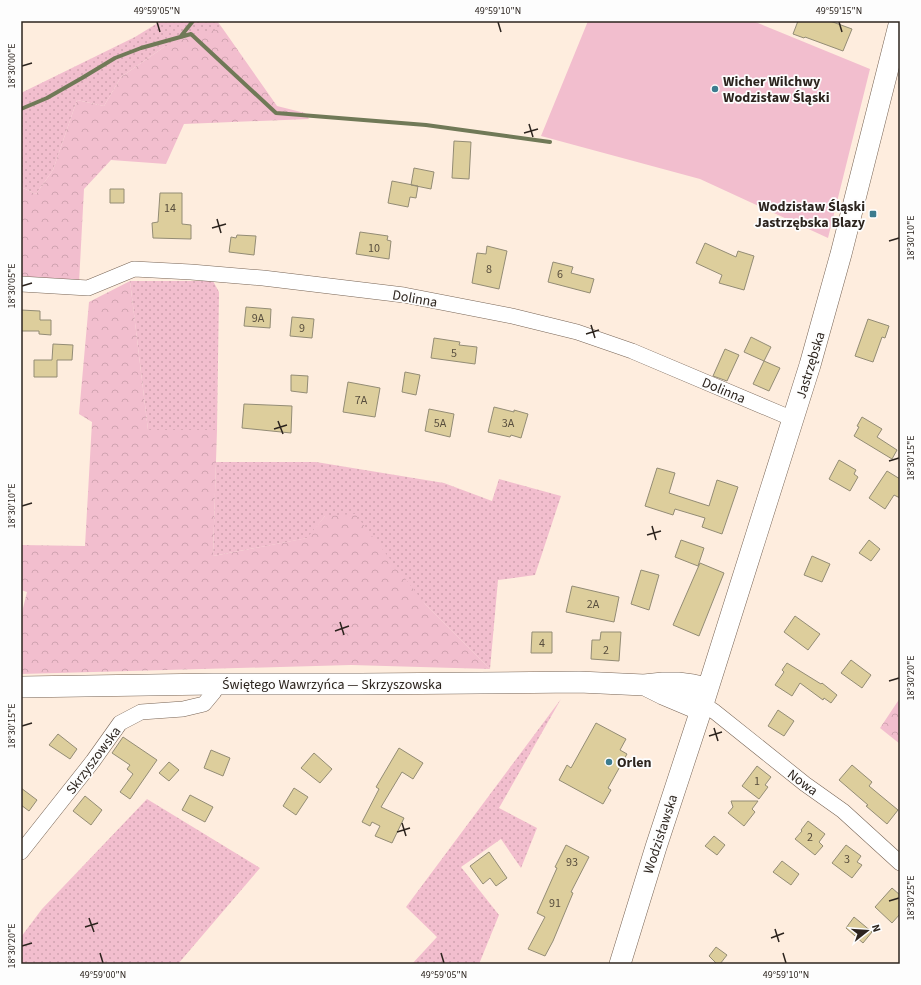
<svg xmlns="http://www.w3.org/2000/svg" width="921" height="985" viewBox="0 0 921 985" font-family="'Source Sans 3',sans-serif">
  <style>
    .grass { fill: url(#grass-dots) }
    .forest { fill: url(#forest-crowns) }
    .pitch { fill: #f2bece }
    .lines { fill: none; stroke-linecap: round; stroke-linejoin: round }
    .stream { stroke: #707957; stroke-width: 4 }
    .building { fill: #ddce9c; stroke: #938c75 }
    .street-casing { stroke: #786556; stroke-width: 16 }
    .secondary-casing { stroke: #786556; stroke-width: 22 }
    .street { stroke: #fff; stroke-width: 15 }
    .secondary { stroke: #fff; stroke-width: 21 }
    .ticks { fill: none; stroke: #2c241e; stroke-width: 1.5 }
    .poi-dot { fill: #3c7c8f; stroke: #fdfdfd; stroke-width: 1.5 }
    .labels { text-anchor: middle; stroke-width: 3.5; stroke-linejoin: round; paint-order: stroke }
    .number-label { font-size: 12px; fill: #584e3e }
    .poi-label { font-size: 14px; font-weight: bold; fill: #2c241e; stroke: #fdfdfd; text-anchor: start }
    .street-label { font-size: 14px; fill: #2c241e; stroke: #fdfdfd }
    .neatline { fill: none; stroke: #2c241e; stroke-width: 1.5 }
    .ticks-label { font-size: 10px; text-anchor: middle; fill: #2c241e }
  </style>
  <defs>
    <pattern id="grass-dots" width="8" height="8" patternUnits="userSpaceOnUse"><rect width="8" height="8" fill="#f2bece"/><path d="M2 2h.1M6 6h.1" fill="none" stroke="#d0a3b0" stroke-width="1.8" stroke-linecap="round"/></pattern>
    <pattern id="forest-crowns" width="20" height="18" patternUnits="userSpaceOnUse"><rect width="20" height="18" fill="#f2bece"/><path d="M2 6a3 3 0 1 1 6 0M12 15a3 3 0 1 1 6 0" fill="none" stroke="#d0a3b0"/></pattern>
  </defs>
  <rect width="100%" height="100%" fill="#feedde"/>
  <!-- grass -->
  <path class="grass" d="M 161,21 L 217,21 L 223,29 L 164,47 L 121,77 L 104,106 L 77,100 L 53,170 L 36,194 L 21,187 L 21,93 L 135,37 Z
    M 130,281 L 213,281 L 219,292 L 217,430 L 148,430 Z
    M 216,462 L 316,462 L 444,483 L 492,501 L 499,479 L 561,496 L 535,575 L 498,580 L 490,669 L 425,604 L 325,516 L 308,538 L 213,556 Z
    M 561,699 L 499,808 L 537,828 L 521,868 L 501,839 L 461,867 L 499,915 L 479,964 L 412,964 L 437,937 L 406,907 Z
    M 147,799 L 260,868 L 178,964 L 21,964 L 21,937 L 42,909 Z"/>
  <!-- forest -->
  <path class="forest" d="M 223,29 L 277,106 L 305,113 L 309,119 L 184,124 L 166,164 L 111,160 L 84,189 L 79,283 L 21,281 L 21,187 L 36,194 L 53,170 L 77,100 L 104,106 L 121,77 L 164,47 L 200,32 Z
    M 130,281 L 148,430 L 217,430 L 213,556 L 307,538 L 325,516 L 355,514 L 425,604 L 490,669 L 351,665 L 21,674 L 21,616 L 27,592 L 21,590 L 21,545 L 85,546 L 92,422 L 79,414 L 89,302 Z
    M 900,698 L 900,744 L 880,728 Z"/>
  <!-- pitch -->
  <path class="pitch" d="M 588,21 L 753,21 L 870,69 L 828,238 L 700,179 L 541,136 Z"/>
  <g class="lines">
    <!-- stream -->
    <path class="stream" d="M 181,36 L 193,21
      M 21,109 L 47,98 L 82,78 L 115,58 L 141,48 L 191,34 L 276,113 L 426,125 L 550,142"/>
  </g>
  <!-- building -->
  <path class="building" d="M 798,21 L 830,21 L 852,29 L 843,51 L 805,37 L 804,38 L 793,34 Z
    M 454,141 L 471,142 L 469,179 L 452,178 Z
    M 414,168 L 434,172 L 431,189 L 411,185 Z
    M 392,181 L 418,186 L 416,198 L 410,197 L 408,207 L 388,203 Z
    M 110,189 L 124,189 L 124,203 L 110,203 Z
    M 160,193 L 182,193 L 182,224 L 191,225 L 191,239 L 153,238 L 152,223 L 158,222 Z
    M 360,232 L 388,236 L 387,240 L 391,241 L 389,259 L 356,254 Z
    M 237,235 L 256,236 L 254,255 L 229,252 L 231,237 L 236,238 Z
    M 705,243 L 736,257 L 738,251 L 754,256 L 744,290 L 719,283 L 722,275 L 696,263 Z
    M 487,246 L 507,251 L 499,289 L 472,283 L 477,253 L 486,254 Z
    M 553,262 L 573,267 L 571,273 L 594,279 L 590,293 L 548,282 Z
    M 246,307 L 271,309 L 270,328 L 244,326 Z
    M 21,310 L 40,311 L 40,320 L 51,320 L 51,335 L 39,334 L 39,331 L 21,331 Z
    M 292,317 L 314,319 L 312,338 L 290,336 Z
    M 868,319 L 889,326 L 885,338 L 882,337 L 873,362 L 855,356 Z
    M 751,337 L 771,347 L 764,361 L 780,368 L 769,391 L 753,384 L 764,361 L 744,352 Z
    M 434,338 L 460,342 L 459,345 L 477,347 L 475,364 L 431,358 Z
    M 53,344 L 73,345 L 72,360 L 57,360 L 57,377 L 34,377 L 34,360 L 52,360 Z
    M 725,349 L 739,355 L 727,381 L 713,376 Z
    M 405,372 L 420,375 L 416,395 L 402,392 Z
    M 291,375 L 308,376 L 307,393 L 291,391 Z
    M 348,382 L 380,388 L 375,417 L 343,412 Z
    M 244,404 L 292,406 L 291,433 L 242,428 Z
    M 494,407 L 514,412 L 514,410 L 528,414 L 521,438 L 511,435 L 510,437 L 488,432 Z
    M 429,409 L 454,414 L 450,437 L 425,431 Z
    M 862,417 L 882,429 L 877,437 L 897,450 L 892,459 L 854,436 L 859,427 L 857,426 Z
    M 839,460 L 856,470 L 854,474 L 858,477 L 850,491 L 829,479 Z
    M 657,468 L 675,473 L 669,493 L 709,506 L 717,480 L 738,487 L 722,534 L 702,527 L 705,518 L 675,509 L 673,515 L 645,506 Z
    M 887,471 L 900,479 L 900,498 L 894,495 L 885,509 L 869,498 Z
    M 681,540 L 704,548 L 698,566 L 675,557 Z
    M 869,540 L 880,549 L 871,561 L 859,553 Z
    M 812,556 L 830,564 L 822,582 L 804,575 Z
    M 700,563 L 724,573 L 699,636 L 673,625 Z
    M 641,570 L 659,575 L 649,610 L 631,604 Z
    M 572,586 L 619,597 L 614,622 L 566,612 Z
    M 795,616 L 820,634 L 808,650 L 784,632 Z
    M 532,632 L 552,632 L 552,653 L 531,653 Z
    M 601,632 L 621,632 L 619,661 L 591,659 L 592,640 L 600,640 Z
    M 851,660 L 871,675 L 862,688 L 841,673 Z
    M 787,663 L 821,684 L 822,683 L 837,695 L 831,703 L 824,698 L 823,700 L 800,683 L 792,696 L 775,685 L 784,672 L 782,670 Z
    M 778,710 L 794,721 L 784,736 L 768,726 Z
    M 596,723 L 626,739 L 620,750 L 627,754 L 608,788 L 611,790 L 603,804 L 559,780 L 567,765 L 571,768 Z
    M 58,734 L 77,749 L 70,759 L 49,745 Z
    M 123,737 L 157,760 L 130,799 L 120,792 L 133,774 L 127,769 L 130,765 L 112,753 Z
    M 399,748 L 423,763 L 413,779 L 402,772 L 381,807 L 404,818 L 392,843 L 375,836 L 380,826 L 372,822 L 370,826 L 362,822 L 379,789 L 376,787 Z
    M 211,750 L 230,758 L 223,776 L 204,768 Z
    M 314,753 L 332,769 L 320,783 L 301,768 Z
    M 169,762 L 179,770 L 169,781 L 159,773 Z
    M 852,765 L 872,782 L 869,786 L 898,810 L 887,824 L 866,806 L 868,805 L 839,780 Z
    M 757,766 L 771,777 L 765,785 L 768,787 L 759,799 L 742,786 Z
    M 21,788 L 37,800 L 29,811 L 21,805 Z
    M 294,788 L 308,797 L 296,815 L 283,806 Z
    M 190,795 L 213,807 L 205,822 L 182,810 Z
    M 85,796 L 102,810 L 91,825 L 73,811 Z
    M 731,801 L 758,801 L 752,809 L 755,812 L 744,826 L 728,813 L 733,807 Z
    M 808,821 L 825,834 L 819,842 L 823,846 L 815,855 L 795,839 L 802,831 L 801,830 Z
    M 714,836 L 725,845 L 717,855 L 705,846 Z
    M 566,845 L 589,857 L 571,892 L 573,893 L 553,941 L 545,956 L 528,949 L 545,917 L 537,913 L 557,868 L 555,867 Z
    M 846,845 L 861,856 L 857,862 L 862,865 L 852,878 L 832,863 Z
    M 489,852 L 507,878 L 496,886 L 490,878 L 483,884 L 470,866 Z
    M 782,861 L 799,874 L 791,885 L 773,872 Z
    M 892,888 L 900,895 L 900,914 L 892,923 L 875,907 Z
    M 854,917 L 872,932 L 863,943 L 846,928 Z
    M 716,947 L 727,955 L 720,964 L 717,964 L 709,956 Z"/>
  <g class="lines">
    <!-- street casing -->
    <g class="street-casing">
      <path id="street" d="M 21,284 L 88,288 L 134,269 L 191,272 L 263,278 L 404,295 L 512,316 L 577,332 L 632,351 L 793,419
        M 703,704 L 715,712 L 805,784 L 843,811 L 900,863
        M 21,852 L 93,761 L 120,723 L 141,712 L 183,709 L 204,704 L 214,692 L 213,684"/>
    </g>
    <!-- secondary casing -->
    <g class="secondary-casing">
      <path id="secondary" d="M 645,685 L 663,694 L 701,710
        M 21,687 L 213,684 L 360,684 L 579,682 L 644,685 L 663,683 L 678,683 L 693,685 L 708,688
        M 620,964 L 656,847 L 703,704 L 810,365 L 841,254 L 900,21"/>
    </g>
    <!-- street -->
    <use href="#street" class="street"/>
    <!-- secondary -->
    <use href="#secondary" class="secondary"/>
  </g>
  <!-- ticks -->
  <path class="ticks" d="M 157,22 L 160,32M 498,22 L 501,32M 839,22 L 842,32M 22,66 L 32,63M 529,124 L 533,137M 524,133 L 538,129M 217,219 L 221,233M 212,228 L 226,224M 889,241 L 899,238M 22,286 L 32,283M 591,325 L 595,338M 586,334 L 599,330M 278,421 L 283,434M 274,429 L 287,425M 889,461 L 899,458M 22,506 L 32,503M 652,526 L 656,540M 647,535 L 661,531M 340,622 L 344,635M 335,631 L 349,626M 889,681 L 899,678M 22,726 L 32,723M 714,728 L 718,741M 709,736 L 722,732M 402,823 L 406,836M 397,832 L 410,828M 889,901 L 899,898M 89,918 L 94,932M 85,927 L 98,923M 775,929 L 779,942M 771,938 L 784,933M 22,946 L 32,943M 100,953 L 103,963M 441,953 L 444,963M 783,953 L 786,963"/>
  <!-- markers -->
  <g class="poi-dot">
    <circle cx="715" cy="89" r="4"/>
    <rect x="869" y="210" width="8" height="8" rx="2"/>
    <circle cx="609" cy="762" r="4"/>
  </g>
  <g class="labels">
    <!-- number labels -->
    <g class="number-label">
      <text x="170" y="212">14</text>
      <text x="374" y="252">10</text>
      <text x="489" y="273">8</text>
      <text x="560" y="278">6</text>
      <text x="258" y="322">9A</text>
      <text x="302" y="332">9</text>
      <text x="454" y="357">5</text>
      <text x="361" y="404">7A</text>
      <text x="440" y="427">5A</text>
      <text x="508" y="427">3A</text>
      <text x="593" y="608">2A</text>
      <text x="542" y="647">4</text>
      <text x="606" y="654">2</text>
      <text x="757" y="785">1</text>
      <text x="810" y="841">2</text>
      <text x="847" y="863">3</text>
      <text x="572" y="866">93</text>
      <text x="555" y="907">91</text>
    </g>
    <!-- poi labels -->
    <g class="poi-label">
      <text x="723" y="86">Wicher Wilchwy<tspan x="723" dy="16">Wodzisław Śląski</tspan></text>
      <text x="865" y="211" text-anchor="end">Wodzisław Śląski<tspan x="865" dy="16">Jastrzębska Blazy</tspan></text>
      <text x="617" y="767">Orlen</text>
    </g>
    <!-- street labels -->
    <g class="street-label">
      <text transform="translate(415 298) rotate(10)" y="5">Dolinna</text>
      <text transform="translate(810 365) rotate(-73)" y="5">Jastrzębska</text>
      <text transform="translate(724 390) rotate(23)" y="5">Dolinna</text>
      <text x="332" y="689">Świętego Wawrzyńca — Skrzyszowska</text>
      <text transform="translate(93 760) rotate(-53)" y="5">Skrzyszowska</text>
      <text transform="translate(803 782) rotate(37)" y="5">Nowa</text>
      <text transform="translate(660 834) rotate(-72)" y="5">Wodzisławska</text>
    </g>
  </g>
  <!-- border -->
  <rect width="921" height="985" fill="none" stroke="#fdfdfd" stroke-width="44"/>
  <!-- north arrow -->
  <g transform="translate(867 931) rotate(73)" stroke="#fdfdfd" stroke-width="3" paint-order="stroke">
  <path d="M0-3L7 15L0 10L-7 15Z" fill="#2c241e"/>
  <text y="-6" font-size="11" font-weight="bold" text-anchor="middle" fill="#2c241e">N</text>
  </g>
  <rect x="22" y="22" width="877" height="941" class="neatline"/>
  <g class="ticks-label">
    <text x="157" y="14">49°59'05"N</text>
    <text x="498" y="14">49°59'10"N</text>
    <text x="839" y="14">49°59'15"N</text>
    <text transform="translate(11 66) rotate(-90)" y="4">18°30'00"E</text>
    <text transform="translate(910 238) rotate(-90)" y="4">18°30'10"E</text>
    <text transform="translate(11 286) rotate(-90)" y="4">18°30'05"E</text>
    <text transform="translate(910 458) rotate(-90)" y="4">18°30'15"E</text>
    <text transform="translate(11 506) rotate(-90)" y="4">18°30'10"E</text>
    <text transform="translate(910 678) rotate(-90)" y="4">18°30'20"E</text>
    <text transform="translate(11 726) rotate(-90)" y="4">18°30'15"E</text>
    <text transform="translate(910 898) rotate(-90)" y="4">18°30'25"E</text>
    <text transform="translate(11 946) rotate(-90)" y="4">18°30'20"E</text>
    <text x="103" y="978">49°59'00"N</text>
    <text x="444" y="978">49°59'05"N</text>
    <text x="786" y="978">49°59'10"N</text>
  </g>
</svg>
